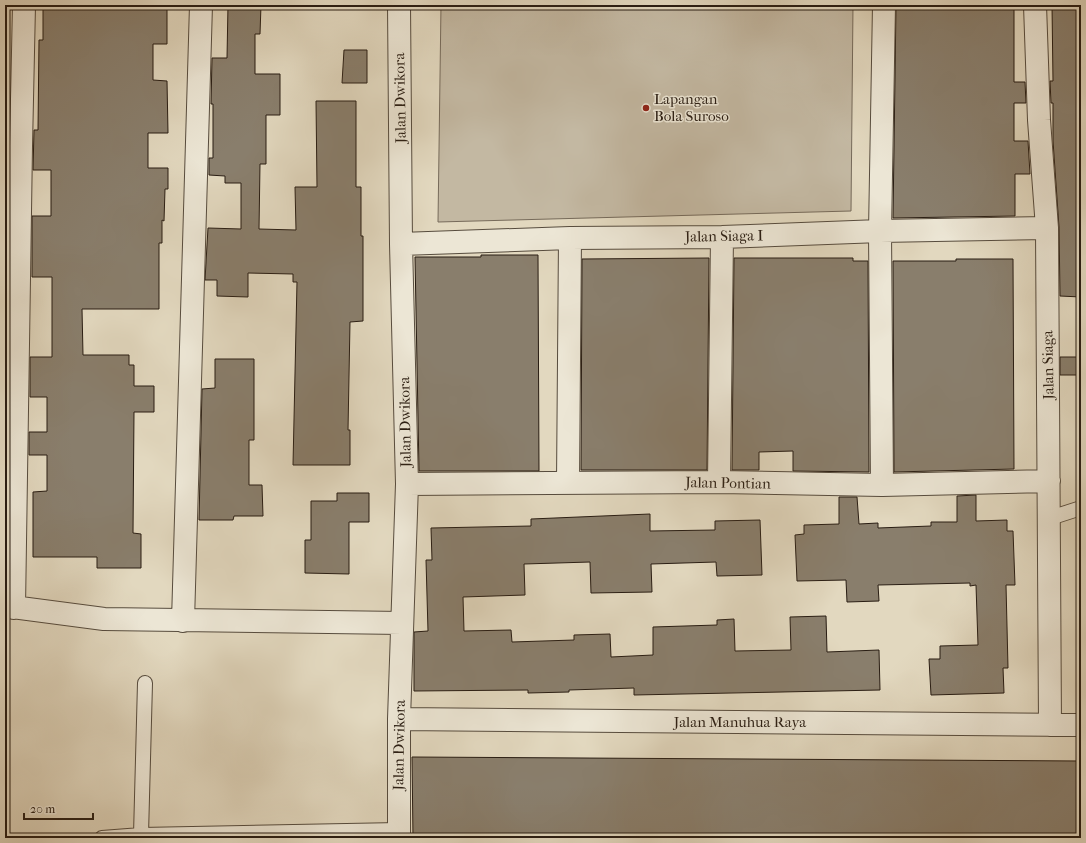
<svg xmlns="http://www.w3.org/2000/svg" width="1086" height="843" viewBox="0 0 1086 843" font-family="'IM FELL French Canon',serif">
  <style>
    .green { fill: #c3b8a2; stroke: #766a5a }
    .building { fill: #897e6c; stroke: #291d13 }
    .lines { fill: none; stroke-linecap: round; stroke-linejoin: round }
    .lane-casing { stroke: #574c3e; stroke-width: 16 }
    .street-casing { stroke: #574c3e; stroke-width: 24 }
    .lane { stroke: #ece6d5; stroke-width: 14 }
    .street { stroke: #ece6d5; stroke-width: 22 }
    .poi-dot { fill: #8f2418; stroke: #ece6d5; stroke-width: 1.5 }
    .labels { text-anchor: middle; stroke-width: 3; stroke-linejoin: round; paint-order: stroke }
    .street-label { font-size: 15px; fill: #291d13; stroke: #ece6d5 }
    .poi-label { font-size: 15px; fill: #291d13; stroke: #ece6d5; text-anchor: start }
  </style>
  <rect width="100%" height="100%" fill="#e2d8bf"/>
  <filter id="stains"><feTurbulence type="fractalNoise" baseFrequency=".005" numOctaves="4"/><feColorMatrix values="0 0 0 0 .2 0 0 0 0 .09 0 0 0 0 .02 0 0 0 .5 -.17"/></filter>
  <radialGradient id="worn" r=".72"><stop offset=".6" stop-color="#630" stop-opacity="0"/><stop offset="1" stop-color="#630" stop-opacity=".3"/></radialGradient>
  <!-- green -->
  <path class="green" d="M 441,5 L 853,5 L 851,211 L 438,222 Z"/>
  <!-- building -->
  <path class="building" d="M 43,5 L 167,5 L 167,44 L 153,44 L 153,80 L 167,81 L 168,133 L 148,133 L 148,168 L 168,168 L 168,189 L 165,189 L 164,221 L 162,220 L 162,243 L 159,243 L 159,309 L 82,309 L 83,355 L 129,355 L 129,365 L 134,365 L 134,386 L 154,386 L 154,412 L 134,412 L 133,533 L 141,534 L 141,568 L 97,568 L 97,557 L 33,557 L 33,492 L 47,491 L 47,455 L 29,455 L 29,432 L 47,432 L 47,397 L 30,397 L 30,357 L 52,357 L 52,277 L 32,277 L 32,216 L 51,216 L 51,170 L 33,170 L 34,130 L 38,130 L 39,40 L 43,40 Z
    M 228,5 L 261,5 L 260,34 L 255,34 L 255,74 L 280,74 L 280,115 L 266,115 L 266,164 L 260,164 L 259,229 L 296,230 L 295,187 L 317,187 L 316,101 L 356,101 L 356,187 L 361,187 L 361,236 L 363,236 L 363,321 L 350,322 L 348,430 L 350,430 L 350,465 L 293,465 L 297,282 L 293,282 L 293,274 L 248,273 L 248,297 L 217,296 L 217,280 L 205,280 L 208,228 L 241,229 L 241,183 L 225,183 L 225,176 L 209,175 L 209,158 L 213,158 L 213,104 L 211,104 L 212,58 L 227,58 Z
    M 896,5 L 1014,5 L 1014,82 L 1025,82 L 1026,103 L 1014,103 L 1014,141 L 1028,141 L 1030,174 L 1015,174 L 1015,216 L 893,218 Z
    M 1052,5 L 1081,5 L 1081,297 L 1060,296 L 1059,227 L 1053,141 L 1053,103 L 1051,103 L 1050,81 L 1053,81 Z
    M 344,50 L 367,50 L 367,83 L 342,83 Z
    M 481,255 L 538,255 L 539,471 L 419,471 L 415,257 L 481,257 Z
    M 709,258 L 707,470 L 581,470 L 582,259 Z
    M 734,258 L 853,258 L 853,261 L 868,261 L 869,472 L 793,471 L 793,451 L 759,452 L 759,470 L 732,470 Z
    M 956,259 L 1013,259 L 1014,469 L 894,472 L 893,261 L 956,261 Z
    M 1060,357 L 1081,357 L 1081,375 L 1060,375 Z
    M 215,359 L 254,359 L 254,440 L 249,440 L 249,485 L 262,485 L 263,516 L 234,516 L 233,520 L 199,520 L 202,389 L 215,388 Z
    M 337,493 L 369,493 L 369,522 L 349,522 L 349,574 L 305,573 L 305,540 L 311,540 L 311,501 L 337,501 Z
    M 976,495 L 976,521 L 1007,520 L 1007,531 L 1013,531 L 1015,585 L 1006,585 L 1008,668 L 1003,668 L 1004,693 L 931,695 L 929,659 L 940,659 L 940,646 L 978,645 L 976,585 L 970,586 L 970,583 L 878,585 L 879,601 L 847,602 L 846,580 L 797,581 L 795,535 L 804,534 L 804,525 L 839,524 L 839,497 L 857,497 L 859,524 L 878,523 L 878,528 L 931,526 L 931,522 L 957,522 L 957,496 Z
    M 650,514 L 650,531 L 715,530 L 715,521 L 760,520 L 762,575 L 717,576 L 716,562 L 651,564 L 652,592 L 591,593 L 590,562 L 524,564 L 525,595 L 463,597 L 464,631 L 511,630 L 512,642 L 574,640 L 574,635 L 610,634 L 611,657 L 653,655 L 653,627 L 717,625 L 717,620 L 734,619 L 735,651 L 791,650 L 790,617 L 826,616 L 827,652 L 879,650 L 880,690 L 634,695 L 634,688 L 569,690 L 569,692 L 528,693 L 528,690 L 414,691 L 414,632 L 428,631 L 426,560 L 432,560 L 431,528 L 531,526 L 531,519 Z
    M 412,757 L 1081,761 L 1081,838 L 413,838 Z"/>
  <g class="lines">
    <!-- lane casing -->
    <g class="lane-casing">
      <path id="lane" d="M 1050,518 L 1081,508
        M 141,835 L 145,683
        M 102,838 L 141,835 L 399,830"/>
    </g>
    <!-- street casing -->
    <g class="street-casing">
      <path id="street" d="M 1035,5 L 1039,120 L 1047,228 L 1050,725
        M 401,244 L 570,238 L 722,237 L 880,231 L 1047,228
        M 719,482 L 722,237
        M 568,483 L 570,238
        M 407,484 L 719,482 L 882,485 L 1049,481
        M 882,485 L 880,231 L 884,5
        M 5,606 L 104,619 L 402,623
        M 14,608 L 21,146 L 24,5
        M 183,621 L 201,5
        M 399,719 L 1081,725
        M 399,838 L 399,719 L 407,484 L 401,244 L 399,5"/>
    </g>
    <!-- lane -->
    <use href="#lane" class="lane"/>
    <!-- street -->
    <use href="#street" class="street"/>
  </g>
  <!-- markers -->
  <circle class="poi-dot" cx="646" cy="108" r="4"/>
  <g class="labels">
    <!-- street labels -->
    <g class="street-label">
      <text transform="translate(400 98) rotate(-91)" y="5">Jalan Dwikora</text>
      <text transform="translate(724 236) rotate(-1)" y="5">Jalan Siaga I</text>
      <text transform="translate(1048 365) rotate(-91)" y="5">Jalan Siaga</text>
      <text transform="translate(405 422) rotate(-91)" y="5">Jalan Dwikora</text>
      <text transform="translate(728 483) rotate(1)" y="5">Jalan Pontian</text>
      <text x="740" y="727">Jalan Manuhua Raya</text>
      <text transform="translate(399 745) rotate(-89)" y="5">Jalan Dwikora</text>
    </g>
    <!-- poi labels -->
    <g class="poi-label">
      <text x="654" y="104">Lapangan<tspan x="654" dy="17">Bola Suroso</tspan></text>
    </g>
  </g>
  <!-- margin -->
  <rect width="1086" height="843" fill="none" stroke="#e2d8bf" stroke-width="20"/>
  <rect x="6" y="6" width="1074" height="831" fill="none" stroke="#291d13" stroke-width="2"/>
  <rect x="10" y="10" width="1066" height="823" fill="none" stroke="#291d13"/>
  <!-- scale -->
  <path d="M24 813v6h69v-6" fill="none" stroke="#291d13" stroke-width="2"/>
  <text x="30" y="813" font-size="12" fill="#291d13" stroke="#ece6d5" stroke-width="3" paint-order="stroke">20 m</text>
  <rect width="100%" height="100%" filter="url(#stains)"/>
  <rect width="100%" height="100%" fill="url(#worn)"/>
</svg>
